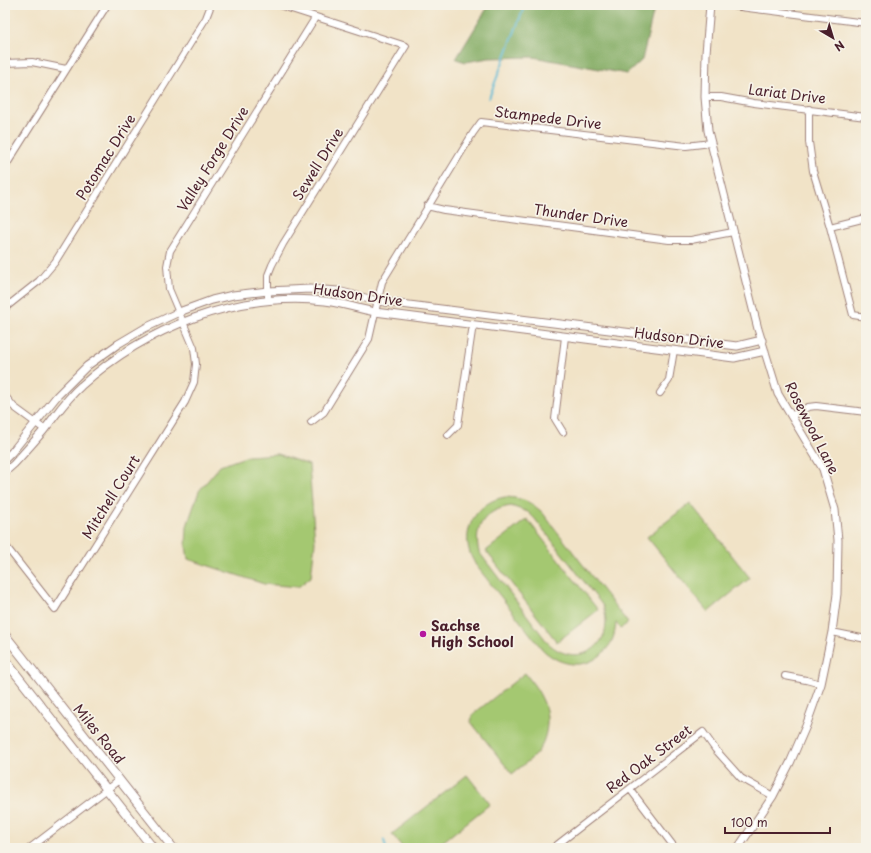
<svg xmlns="http://www.w3.org/2000/svg" width="871" height="853" viewBox="0 0 871 853" font-family="'Playpen Sans',sans-serif">
  <style>
    .green { fill: #a4c871; stroke: #77744e; fill-rule: evenodd }
    .forest { fill: #83ac63; stroke: #666647 }
    .lines { fill: none; stroke-linecap: round; stroke-linejoin: round }
    .stream { stroke: #58bad6; stroke-width: 2 }
    .minor-casing { stroke: #9e8179; stroke-width: 8 }
    .tertiary-casing { stroke: #9e8179; stroke-width: 9 }
    .secondary-casing { stroke: #9e8179; stroke-width: 10 }
    .minor { stroke: #fff; stroke-width: 6 }
    .tertiary { stroke: #fff; stroke-width: 7 }
    .secondary { stroke: #fff; stroke-width: 8 }
    .poi-dot { fill: #b5179e; stroke: #f7f3e8; stroke-width: 1.5 }
    .labels { text-anchor: middle; stroke-width: 3.5; stroke-linejoin: round; paint-order: stroke }
    .street-label { font-size: 14px; fill: #4a1f2b; stroke: #f7f3e8 }
    .poi-label { font-size: 14px; font-weight: bold; fill: #4a1f2b; stroke: #f7f3e8; text-anchor: start }
  </style>
  <rect width="100%" height="100%" fill="#f7f3e8"/>
  <filter id="ink" filterUnits="userSpaceOnUse"><feTurbulence type="fractalNoise" baseFrequency=".025" numOctaves="2"/><feDisplacementMap in="SourceGraphic" scale="8" xChannelSelector="R" yChannelSelector="G"/><feConvolveMatrix kernelMatrix="1 2 1 2 8 2 1 2 1" color-interpolation-filters="sRGB"/></filter>
  <filter id="wash" filterUnits="userSpaceOnUse"><feTurbulence type="fractalNoise" baseFrequency=".012" numOctaves="4" result="noise"/><feDisplacementMap in="SourceGraphic" scale="16" xChannelSelector="R" yChannelSelector="G"/><feGaussianBlur stdDeviation="0.9" result="paint"/><feColorMatrix in="noise" values="0 0 0 0 0 0 0 0 0 0 0 0 0 0 0 0 0 1.4 0 .05"/><feComposite in="paint" operator="in"/></filter>
  <g filter="url(#wash)">
    <rect width="100%" height="100%" fill="#f1e3c7"/>
    <!-- green -->
    <path class="green" d="M 278,454 L 309,465 L 315,542 L 311,577 L 298,587 L 264,584 L 188,559 L 186,546 L 187,526 L 199,491 L 220,466 L 248,456 Z
      M 505,497 C 523,498 529,501 542,512 L 628,623 L 621,628 L 616,623 C 615,631 614,640 608,647 C 591,671 561,668 542,649 L 475,564 C 474,561 471,557 470,553 C 461,527 479,501 505,497 ZM 511,506 L 528,512 L 535,519 L 603,606 C 617,645 578,671 548,643 L 479,552 C 473,527 484,510 511,506 Z
      M 690,503 L 750,578 L 708,612 L 647,537 Z
      M 527,519 L 598,610 L 557,642 L 486,551 Z
      M 525,673 C 532,682 539,691 543,701 C 551,718 547,743 534,756 C 528,762 519,768 512,774 L 471,722 L 472,715 Z
      M 467,775 L 490,804 L 435,848 L 403,848 L 392,834 Z"/>
    <!-- forest -->
    <path class="forest" d="M 489,5 L 655,5 L 642,60 L 627,74 L 533,57 L 489,58 L 466,62 L 456,59 Z"/>
    <g class="lines">
      <!-- stream -->
      <path class="stream" d="M 489,98 L 525,5
        M 384,840 L 386,848"/>
    </g>
  </g>
  <g filter="url(#ink)">
    <g class="lines">
      <!-- minor casing -->
      <g class="minor-casing">
        <path id="minor" d="M 725,5 L 866,23
          M 5,63 L 32,62 L 66,69
          M 705,97 L 721,97 L 754,103 L 866,117
          M 809,109 L 809,142 L 813,171 L 830,227 L 853,315 L 866,317
          M 5,167 L 107,5
          M 427,206 L 444,210 L 669,240 L 691,240 L 733,232
          M 830,227 L 866,218
          M 268,301 L 268,275 L 272,265 L 283,244 L 406,46 L 279,5
          M 5,308 L 39,281 L 55,262 L 206,18 L 211,5
          M 660,393 L 669,380 L 674,350
          M 5,396 L 14,407 L 44,429
          M 791,416 L 808,407 L 816,406 L 866,412
          M 311,422 L 324,412 L 369,339 L 382,282 L 473,133 L 481,122 L 686,146 L 711,143
          M 563,432 L 555,419 L 565,337
          M 448,435 L 458,425 L 472,331 L 474,325
          M 5,545 L 55,609 L 185,402 L 194,382 L 196,364 L 194,348 L 169,289 L 167,266 L 170,251 L 315,18
          M 832,632 L 866,639
          M 785,676 L 806,680 L 821,684
          M 630,789 L 675,848
          M 30,848 L 119,780
          M 553,848 L 703,732 L 715,749 L 741,778 L 773,796"/>
      </g>
      <!-- tertiary casing -->
      <g class="tertiary-casing">
        <path id="tertiary" d="M 710,5 L 706,53 L 705,97 L 708,131 L 758,329 L 778,394 L 823,469 L 835,510 L 838,540 L 837,594 L 832,632 L 821,684 L 806,726 L 790,763 L 773,796 L 738,848
          M 5,459 L 12,452 L 57,396 L 87,366 L 118,344 L 145,328 L 179,312 L 212,300 L 233,295 L 268,291 L 310,289 L 338,291 L 377,301 L 737,346 L 762,340
          M 5,472 L 14,464 C 24,453 34,442 44,430 C 56,415 66,399 81,386 C 145,328 237,291 325,301 C 342,303 358,309 375,312 L 734,358 L 765,351"/>
      </g>
      <!-- secondary casing -->
      <g class="secondary-casing">
        <path id="secondary" d="M 5,635 L 173,848
          M 5,660 L 153,848"/>
      </g>
      <!-- minor -->
      <use href="#minor" class="minor"/>
      <!-- tertiary -->
      <use href="#tertiary" class="tertiary"/>
      <!-- secondary -->
      <use href="#secondary" class="secondary"/>
    </g>
  </g>
  <!-- markers -->
  <circle class="poi-dot" cx="423" cy="634" r="4"/>
  <g class="labels">
    <!-- street labels -->
    <g class="street-label">
      <text transform="translate(787 94) rotate(7)" y="5">Lariat Drive</text>
      <text transform="translate(548 118) rotate(7)" y="5">Stampede Drive</text>
      <text transform="translate(106 157) rotate(-58)" y="5">Potomac Drive</text>
      <text transform="translate(213 159) rotate(-58)" y="5">Valley Forge Drive</text>
      <text transform="translate(318 164) rotate(-58)" y="5">Sewell Drive</text>
      <text transform="translate(581 216) rotate(8)" y="5">Thunder Drive</text>
      <text transform="translate(358 295) rotate(8)" y="5">Hudson Drive</text>
      <text transform="translate(679 338) rotate(7)" y="5">Hudson Drive</text>
      <text transform="translate(812 428) rotate(63)" y="5">Rosewood Lane</text>
      <text transform="translate(111 497) rotate(-58)" y="5">Mitchell Court</text>
      <text transform="translate(99 734) rotate(51)" y="5">Miles Road</text>
      <text transform="translate(649 759) rotate(-37)" y="5">Red Oak Street</text>
    </g>
    <!-- poi labels -->
    <g class="poi-label">
      <text x="431" y="631">Sachse<tspan x="431" dy="16">High School</tspan></text>
    </g>
  </g>
  <!-- margin -->
  <rect width="871" height="853" fill="none" stroke="#f7f3e8" stroke-width="20"/>
  <!-- north arrow -->
  <g transform="translate(833 38) rotate(142)" stroke="#f7f3e8" stroke-width="3" paint-order="stroke">
  <path d="M0-3L7 15L0 10L-7 15Z" fill="#4a1f2b"/>
  <text y="-6" font-size="11" font-weight="bold" text-anchor="middle" fill="#4a1f2b">N</text>
  </g>
  <!-- scale -->
  <path d="M725 827v6h105v-6" fill="none" stroke="#4a1f2b" stroke-width="2"/>
  <text x="731" y="827" font-size="12" fill="#4a1f2b" stroke="#f7f3e8" stroke-width="3" paint-order="stroke">100 m</text>
</svg>
